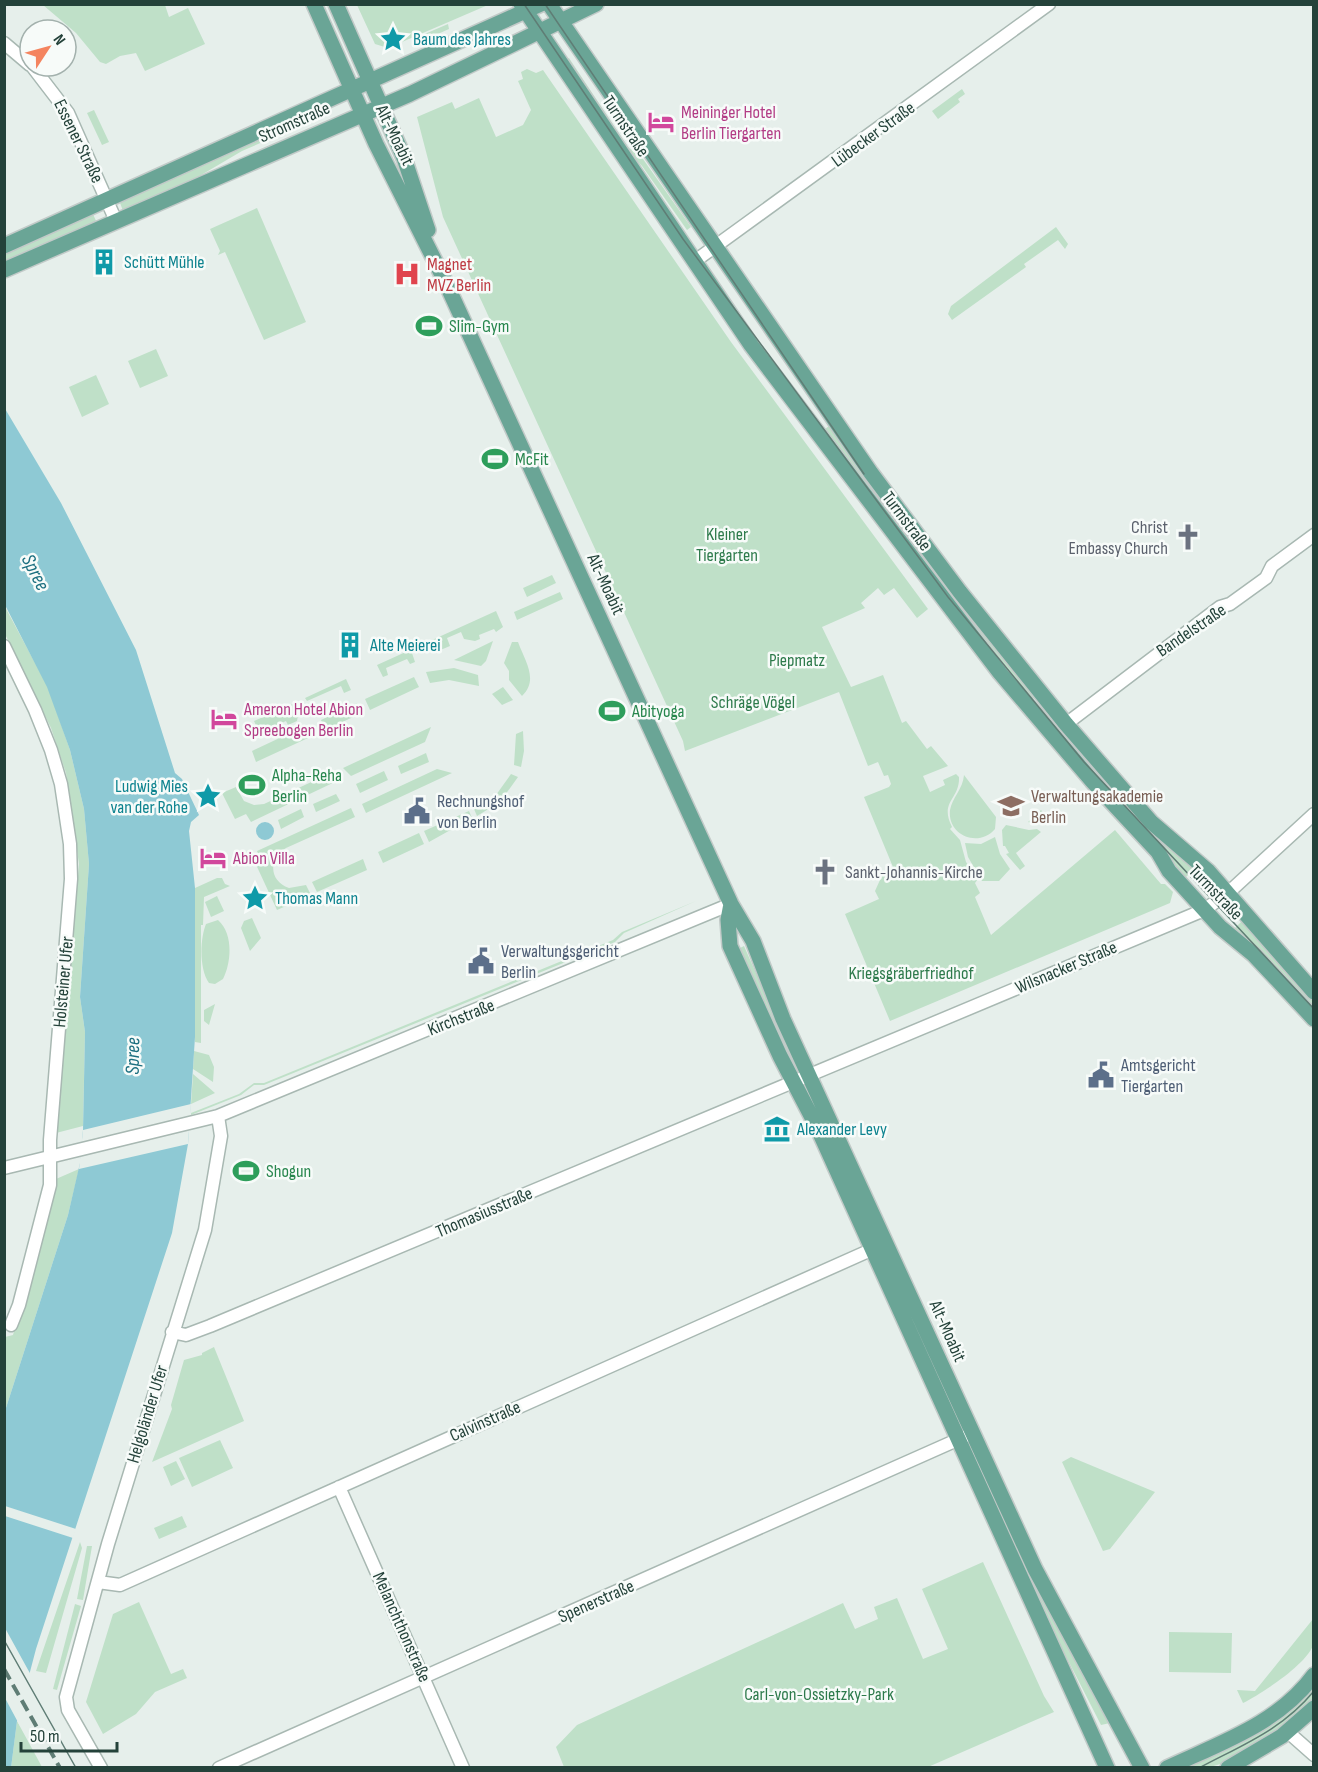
<svg xmlns="http://www.w3.org/2000/svg" width="1318" height="1772" viewBox="0 0 1318 1772" font-family="'Sofia Sans Condensed',sans-serif">
  <style>
    .green { fill: #bfe0c8 }
    .water { fill: #8ec9d4 }
    .pier { fill: #e6efeb }
    .lines { fill: none; stroke-linecap: round; stroke-linejoin: round }
    .minor-casing { stroke: #a8b8b2; stroke-width: 15 }
    .major-casing { stroke: #c2cac8; stroke-width: 18 }
    .minor { stroke: #fff; stroke-width: 12 }
    .major { stroke: #6aa596; stroke-width: 15 }
    .tram { stroke: #5f7d75; stroke-width: 1.5 }
    .rail { stroke: #5f7d75; stroke-width: 4; stroke-dasharray: 12 6; stroke-linecap: butt }
    .labels { text-anchor: middle; stroke-width: 5; stroke-linejoin: round; paint-order: stroke }
    .culture-label { font-size: 18px; fill: #0d838f; stroke: #f7fbf9; text-anchor: start }
    .hotel-label { font-size: 18px; fill: #b23c85; stroke: #f7fbf9; text-anchor: start }
    .street-label { font-size: 18px; fill: #24423a; stroke: #f7fbf9 }
    .health-label { font-size: 18px; fill: #be3a42; stroke: #f7fbf9; text-anchor: start }
    .leisure-label { font-size: 18px; fill: #27864d; stroke: #f7fbf9; text-anchor: start }
    .worship-label { font-size: 18px; fill: #5b616d; stroke: #f7fbf9; text-anchor: end }
    .park-label { font-size: 18px; fill: #2d7a4b; stroke: #f7fbf9 }
    .education-label { font-size: 18px; fill: #785e54; stroke: #f7fbf9; text-anchor: start }
    .service-label { font-size: 18px; fill: #4e5e75; stroke: #f7fbf9; text-anchor: start }
    .water-label { font-size: 20px; font-style: italic; fill: #1c6f80; stroke: #f7fbf9 }
  </style>
  <rect width="100%" height="100%" fill="#e6efeb"/>
  <!-- green -->
  <path class="green" d="M 43,5 L 165,5 L 169,17 L 188,8 L 205,44 L 145,71 L 136,53 L 120,56 L 106,64 L 100,62 L 76,33 Z
    M 357,5 L 488,5 L 388,48 L 375,44 Z
    M 448,24 L 449,29 L 422,41 L 420,36 Z
    M 569,58 L 628,147 L 643,159 L 691,227 L 687,230 L 642,166 L 626,150 L 565,60 Z
    M 527,69 L 536,73 L 543,70 L 731,342 L 928,609 L 917,618 L 894,588 L 884,595 L 878,588 L 861,603 L 865,608 L 822,627 L 851,687 L 883,675 L 902,723 L 906,721 L 927,749 L 931,746 L 948,766 L 923,776 L 930,792 L 945,785 L 943,780 L 956,774 L 959,777 C 960,800 939,801 952,827 L 950,829 L 960,840 L 966,862 L 978,879 L 975,883 L 980,893 L 975,897 L 991,935 L 1115,830 L 1161,884 L 1165,884 L 1173,892 L 1170,903 L 890,1021 L 845,914 L 879,899 L 875,891 L 884,871 L 893,867 L 864,797 L 889,787 L 891,784 L 888,775 L 884,776 L 878,762 L 868,766 L 839,692 L 685,751 L 683,741 L 443,217 L 417,117 L 452,102 L 455,109 L 479,98 L 496,137 L 523,125 L 531,110 L 518,81 L 523,79 L 521,72 Z
    M 962,89 L 965,94 L 958,99 L 960,102 L 938,119 L 932,111 Z
    M 327,109 L 329,113 L 242,151 L 191,181 L 123,211 L 119,200 Z
    M 94,110 L 109,142 L 102,145 L 87,113 Z
    M 257,208 L 306,322 L 264,340 L 225,252 L 218,255 L 220,251 L 210,229 Z
    M 92,212 L 97,223 L 5,263 L 5,254 Z
    M 1056,227 L 1068,244 L 1065,249 L 1058,240 L 1024,264 L 1026,267 L 952,320 L 948,314 L 951,306 Z
    M 156,349 L 168,376 L 140,388 L 128,361 Z
    M 96,375 L 109,404 L 82,417 L 69,387 Z
    M 829,426 L 833,432 L 838,429 L 1040,697 L 1037,701 L 1034,698 L 1028,702 L 820,433 Z
    M 552,575 L 556,583 L 527,597 L 523,588 Z
    M 560,592 L 563,599 L 517,620 L 514,612 Z
    M 4,605 L 48,687 L 70,750 L 84,809 L 89,864 L 80,997 L 85,1032 L 83,1126 L 56,1133 L 79,864 L 66,773 L 51,728 L 5,634 Z
    M 496,611 L 503,627 L 496,632 L 494,629 L 479,635 L 480,639 L 475,641 L 464,639 L 461,632 L 447,638 L 450,646 L 438,651 L 434,643 L 412,653 L 415,662 L 410,664 L 407,659 L 386,668 L 388,675 L 383,677 L 377,665 Z
    M 493,641 L 486,661 L 481,666 L 454,660 Z
    M 512,642 L 518,642 C 525,661 539,680 522,696 L 509,680 L 509,671 L 504,663 Z
    M 454,668 L 478,675 L 479,686 L 449,680 L 430,683 L 426,672 Z
    M 414,677 L 419,687 L 370,710 L 365,699 Z
    M 346,679 L 351,690 L 344,693 L 341,686 L 307,701 L 305,698 Z
    M 503,687 L 513,700 L 502,705 L 492,694 Z
    M 357,703 L 362,713 L 325,730 L 321,720 Z
    M 293,704 L 298,715 L 297,721 L 288,725 L 286,721 L 271,728 L 273,732 L 265,736 L 260,734 L 254,721 Z
    M 1053,713 L 1202,869 L 1195,876 L 1191,872 L 1186,877 L 1174,867 L 1047,718 Z
    M 303,727 L 308,738 L 256,762 L 252,751 Z
    M 431,727 L 425,742 L 351,776 L 343,768 Z
    M 523,731 L 524,751 L 521,767 L 514,765 L 516,734 Z
    M 426,753 L 429,762 L 401,774 L 398,766 Z
    M 437,769 L 452,773 L 366,813 L 362,804 Z
    M 335,771 L 339,780 L 251,822 L 246,814 L 235,819 L 222,793 L 236,787 L 244,801 L 254,805 L 264,804 Z
    M 384,771 L 388,780 L 360,793 L 356,784 Z
    M 511,774 L 518,777 L 500,802 L 477,816 L 474,809 L 496,795 Z
    M 964,775 L 996,817 L 995,829 C 979,848 947,836 950,810 C 952,798 963,789 964,775 Z
    M 336,794 L 340,801 L 316,812 L 313,804 Z
    M 351,808 L 355,817 L 286,848 C 268,859 269,881 289,888 L 306,885 L 311,895 L 277,910 L 253,858 L 259,855 L 257,851 Z
    M 301,809 L 304,817 L 281,829 L 278,820 Z
    M 1041,810 L 1048,818 L 1035,824 L 1028,822 Z
    M 469,811 L 472,818 L 429,842 L 424,831 Z
    M 1006,825 L 1029,830 L 1037,829 L 1041,832 L 1016,853 L 1025,866 L 1020,870 L 1006,854 L 1009,853 L 1005,846 L 1003,846 L 1002,830 Z
    M 419,833 L 424,844 L 383,863 L 378,852 Z
    M 995,837 L 1000,854 L 1010,869 L 999,881 L 982,881 L 968,857 L 965,843 L 981,844 Z
    M 363,859 L 367,870 L 317,892 L 312,882 Z
    M 217,878 L 222,878 L 225,884 L 230,886 L 204,897 L 203,925 L 201,925 L 201,1043 L 195,1042 L 195,888 Z
    M 217,896 L 224,911 L 211,917 L 205,902 Z
    M 696,901 L 624,933 L 615,942 L 264,1085 L 254,1085 L 241,1095 L 191,1115 L 191,1113 L 239,1094 L 254,1083 L 264,1083 L 613,940 L 622,932 Z
    M 252,918 L 261,938 L 250,951 L 241,928 L 244,921 Z
    M 218,920 C 234,934 231,963 223,979 L 215,984 L 209,983 C 199,969 200,939 206,924 Z
    M 1242,921 L 1313,996 L 1313,1015 L 1226,928 L 1230,924 L 1234,929 Z
    M 744,946 L 791,1052 L 787,1054 L 738,949 Z
    M 215,1004 L 209,1025 L 204,1021 L 204,1010 Z
    M 194,1051 L 209,1055 L 214,1067 L 213,1082 L 193,1069 Z
    M 193,1074 L 215,1093 L 191,1104 Z
    M 79,1169 L 68,1215 L 5,1411 L 5,1337 L 13,1335 L 56,1179 Z
    M 214,1347 L 244,1421 L 152,1462 L 172,1409 L 171,1405 L 184,1360 L 202,1355 L 202,1353 Z
    M 220,1440 L 233,1468 L 192,1487 L 179,1458 Z
    M 975,1454 L 1035,1585 L 1110,1723 L 1101,1725 L 1048,1621 L 972,1456 Z
    M 1071,1457 L 1155,1492 L 1110,1549 L 1103,1551 L 1062,1462 Z
    M 176,1461 L 185,1479 L 171,1486 L 163,1467 Z
    M 182,1516 L 187,1527 L 159,1539 L 154,1528 Z
    M 80,1542 L 82,1548 L 46,1673 L 36,1671 Z
    M 87,1546 L 92,1546 L 83,1600 L 77,1599 Z
    M 983,1562 L 1044,1696 L 1054,1712 L 928,1767 L 564,1767 L 556,1747 L 577,1725 L 843,1603 L 855,1629 L 878,1619 L 874,1607 L 897,1598 L 923,1659 L 948,1649 L 922,1589 Z
    M 139,1602 L 171,1674 L 183,1669 L 187,1678 L 155,1692 L 136,1714 L 103,1734 L 86,1702 L 113,1614 Z
    M 75,1604 L 81,1606 L 57,1690 L 53,1689 Z
    M 1313,1619 C 1314,1626 1315,1636 1314,1643 C 1308,1664 1261,1694 1243,1703 L 1237,1690 L 1255,1691 Z
    M 1169,1632 L 1232,1633 L 1231,1673 L 1169,1672 Z
    M 1313,1683 L 1313,1699 C 1295,1721 1237,1764 1208,1767 C 1202,1768 1195,1767 1189,1767 L 1242,1742 L 1273,1723 Z
    M 17,1721 L 42,1767 L 11,1768 Z"/>
  <!-- water -->
  <path class="water" d="M 4,407 L 61,503 L 136,650 L 175,773 L 182,779 L 199,815 L 191,822 L 189,831 L 195,888 L 195,1037 L 188,1144 L 172,1233 L 36,1649 L 17,1721 L 11,1768 L 4,1767 L 5,1411 L 68,1215 L 80,1163 L 83,1130 L 85,1032 L 80,997 L 89,864 L 84,809 L 70,750 L 47,687 L 5,605 Z
    M256 831a9 9 0 1 1 18 0a9 9 0 1 1-18 0Z"/>
  <!-- pier -->
  <path class="pier" d="M 191,1104 L 188,1144 L 79,1169 L 83,1130 Z
    M 5,1506 L 76,1529 L 73,1538 L 5,1516 Z
    M 5,1628 L 32,1677 L 20,1726 L 5,1698 Z"/>
  <g class="lines">
    <!-- minor casing -->
    <g class="minor-casing">
      <path id="minor" d="M 4,43 L 30,65
        M 32,66 L 68,113 L 116,221
        M 695,261 L 1049,4
        M 4,646 L 35,710 L 51,750 L 61,784 L 70,844 L 71,879 L 50,1140 L 50,1185 L 19,1305 L 11,1325
        M 1066,724 L 1220,607 L 1230,604 L 1266,578 L 1272,566 L 1314,535
        M 4,1168 L 218,1116 L 731,904
        M 172,1332 L 186,1335 L 210,1326 L 1204,910 L 1228,893 L 1314,814
        M 339,1487 L 463,1768
        M 98,1582 L 120,1585 L 873,1249
        M 1288,1732 L 1314,1755
        M 101,1768 L 68,1710 L 66,1697 L 108,1544 L 205,1230 L 221,1136 L 218,1116
        M 219,1768 L 966,1436"/>
    </g>
    <!-- major casing -->
    <g class="major-casing">
      <path id="major" d="M 314,4 L 376,144 L 445,281 L 731,904 L 753,941 L 783,1019 L 1035,1569 L 1142,1768
        M 336,4 L 404,158 L 428,230
        M 521,4 L 751,345 L 1000,673 L 1092,781 L 1158,852 L 1169,871 L 1220,927 L 1254,955 L 1314,1019
        M 549,4 L 871,473 L 960,592 L 1066,724 L 1151,822 L 1208,871 L 1314,992
        M 4,246 L 541,4
        M 4,270 L 410,94 L 596,4
        M 731,904 L 728,920 L 730,946 L 780,1056 L 818,1129 L 1107,1768
        M 1167,1768 C 1220,1743 1278,1724 1314,1675
        M 1228,1768 L 1282,1736 L 1314,1708"/>
    </g>
    <!-- minor -->
    <use href="#minor" class="minor"/>
    <!-- major -->
    <use href="#major" class="major"/>
    <!-- tram -->
    <path class="tram" d="M 524,4 L 683,239 L 948,597 L 1084,762 L 1314,1009
      M 545,4 L 864,474
      M 4,1640 L 76,1768
      M 1199,1768 C 1242,1745 1282,1730 1314,1691"/>
    <!-- rail -->
    <path class="rail" d="M 4,1669 L 60,1768"/>
  </g>
  <!-- icons -->
  <defs>
    <g id="sight-bare" transform="scale(2.07)"><path d="M0-6L1.8-2.2L6-1.7L2.9 1.2L3.7 5.4L0 3.3L-3.7 5.4L-2.9 1.2L-6-1.7L-1.8-2.2Z" fill="#0f9aa8" stroke="#f7fbf9" stroke-width="2.5" paint-order="stroke"/></g>
    <g id="hotel-bare" transform="scale(2.07)"><path d="M-6-4.5h1.5V1H6V5H4.5V3h-9V5H-6ZM-4 0a1.8 1.8 0 1 1 3.6 0ZM.5 0V-2.5h3Q6-2.5 6 0Z" fill="#d1479c" stroke="#f7fbf9" stroke-width="2.5" paint-order="stroke"/></g>
    <g id="building-bare" transform="scale(2.07)"><path d="M-4-6H4V6H1V3H-1V6H-4ZM-2.5-4.3h1.7v1.8h-1.7ZM.8-4.3h1.7v1.8H.8ZM-2.5-1h1.7V.8h-1.7ZM.8-1h1.7V.8H.8Z" fill="#0f9aa8" stroke="#f7fbf9" stroke-width="2.5" paint-order="stroke"/></g>
    <g id="hospital-bare" transform="scale(2.07)"><path d="M-5-5h3v3.5h4V-5h3V5h-3V1.5h-4V5h-3Z" fill="#e0444e" stroke="#f7fbf9" stroke-width="2.5" paint-order="stroke"/></g>
    <g id="stadium-bare" transform="scale(2.07)"><path d="M0-5a6.5 5 0 1 0 0 10a6.5 5 0 1 0 0-10ZM-3.5-1.8h7v3.6h-7Z" fill="#2e9e5b" stroke="#f7fbf9" stroke-width="2.5" paint-order="stroke"/></g>
    <g id="church-bare" transform="scale(2.07)"><path d="M-1.2-6h2.4v3.5h3.3v2.4h-3.3V6h-2.4V-.1h-3.3v-2.4h3.3Z" fill="#6b7280" stroke="#f7fbf9" stroke-width="2.5" paint-order="stroke"/></g>
    <g id="university-bare" transform="scale(2.07)"><path d="M0-5L7-2L0 1L-7-2ZM-4 1L0 2.5L4 1V4Q0 6-4 4Z" fill="#8d6e63" stroke="#f7fbf9" stroke-width="2.5" paint-order="stroke"/></g>
    <g id="civic-bare" transform="scale(2.07)"><path d="M-.6-6.5H3V-4.5H.6V-3L4-1V1h2V6H-6V1h2V-1L-.6-3ZM-1.2 2.5V6h2.4V2.5Z" fill="#5c6f8a" stroke="#f7fbf9" stroke-width="2.5" paint-order="stroke"/></g>
    <g id="museum-bare" transform="scale(2.07)"><path d="M0-6L6-3V-2H-6V-3ZM-5-1h2V3h-2ZM-1-1h2V3h-2ZM3-1h2V3H3ZM-6 4H6V6H-6Z" fill="#0f9aa8" stroke="#f7fbf9" stroke-width="2.5" paint-order="stroke"/></g>
  </defs>
  <g fill-rule="evenodd">
    <use href="#sight-bare" x="393" y="39"/>
    <use href="#hotel-bare" x="661" y="122"/>
    <use href="#building-bare" x="104" y="262"/>
    <use href="#hospital-bare" x="407" y="274"/>
    <use href="#stadium-bare" x="429" y="326"/>
    <use href="#stadium-bare" x="495" y="459"/>
    <use href="#church-bare" x="1188" y="537"/>
    <use href="#building-bare" x="350" y="645"/>
    <use href="#stadium-bare" x="612" y="711"/>
    <use href="#hotel-bare" x="224" y="719"/>
    <use href="#stadium-bare" x="252" y="785"/>
    <use href="#sight-bare" x="208" y="796"/>
    <use href="#university-bare" x="1011" y="806"/>
    <use href="#civic-bare" x="417" y="811"/>
    <use href="#hotel-bare" x="213" y="858"/>
    <use href="#church-bare" x="825" y="872"/>
    <use href="#sight-bare" x="255" y="898"/>
    <use href="#civic-bare" x="481" y="961"/>
    <use href="#civic-bare" x="1101" y="1075"/>
    <use href="#museum-bare" x="777" y="1129"/>
    <use href="#stadium-bare" x="246" y="1171"/>
  </g>
  <g class="labels">
    <!-- culture labels -->
    <g class="culture-label">
      <text x="413" y="45">Baum des Jahres</text>
      <text x="124" y="268">Schütt Mühle</text>
      <text x="370" y="651">Alte Meierei</text>
      <text x="188" y="792" text-anchor="end">Ludwig Mies<tspan x="188" dy="21">van der Rohe</tspan></text>
      <text x="275" y="904">Thomas Mann</text>
      <text x="797" y="1135">Alexander Levy</text>
    </g>
    <!-- hotel labels -->
    <g class="hotel-label">
      <text x="681" y="118">Meininger Hotel<tspan x="681" dy="21">Berlin Tiergarten</tspan></text>
      <text x="244" y="715">Ameron Hotel Abion<tspan x="244" dy="21">Spreebogen Berlin</tspan></text>
      <text x="233" y="864">Abion Villa</text>
    </g>
    <!-- street labels -->
    <g class="street-label">
      <text transform="translate(294 122) rotate(-24)" y="6">Stromstraße</text>
      <text transform="translate(626 126) rotate(56)" y="6">Turmstraße</text>
      <text transform="translate(873 134) rotate(-36)" y="6">Lübecker Straße</text>
      <text transform="translate(395 135) rotate(64)" y="6">Alt-Moabit</text>
      <text transform="translate(79 141) rotate(64)" y="6">Essener Straße</text>
      <text transform="translate(907 521) rotate(53)" y="6">Turmstraße</text>
      <text transform="translate(606 584) rotate(65)" y="6">Alt-Moabit</text>
      <text transform="translate(1191 630) rotate(-34)" y="6">Bandelstraße</text>
      <text transform="translate(1216 892) rotate(46)" y="6">Turmstraße</text>
      <text transform="translate(1066 967) rotate(-23)" y="6">Wilsnacker Straße</text>
      <text transform="translate(63 982) rotate(-85)" y="6">Holsteiner Ufer</text>
      <text transform="translate(461 1017) rotate(-22)" y="6">Kirchstraße</text>
      <text transform="translate(484 1212) rotate(-23)" y="6">Thomasiusstraße</text>
      <text transform="translate(948 1331) rotate(66)" y="6">Alt-Moabit</text>
      <text transform="translate(147 1414) rotate(-73)" y="6">Helgoländer Ufer</text>
      <text transform="translate(485 1421) rotate(-24)" y="6">Calvinstraße</text>
      <text transform="translate(596 1601) rotate(-24)" y="6">Spenerstraße</text>
      <text transform="translate(402 1627) rotate(66)" y="6">Melanchthonstraße</text>
    </g>
    <!-- health labels -->
    <g class="health-label">
      <text x="427" y="270">Magnet<tspan x="427" dy="21">MVZ Berlin</tspan></text>
    </g>
    <!-- leisure labels -->
    <g class="leisure-label">
      <text x="449" y="332">Slim-Gym</text>
      <text x="515" y="465">McFit</text>
      <text x="632" y="717">Abityoga</text>
      <text x="272" y="781">Alpha-Reha<tspan x="272" dy="21">Berlin</tspan></text>
      <text x="266" y="1177">Shogun</text>
    </g>
    <!-- worship labels -->
    <g class="worship-label">
      <text x="1168" y="533">Christ<tspan x="1168" dy="21">Embassy Church</tspan></text>
      <text x="845" y="878" text-anchor="start">Sankt-Johannis-Kirche</text>
    </g>
    <!-- park labels -->
    <g class="park-label">
      <text x="727" y="540">Kleiner<tspan x="727" dy="21">Tiergarten</tspan></text>
      <text x="797" y="666">Piepmatz</text>
      <text x="753" y="708">Schräge Vögel</text>
      <text x="911" y="979">Kriegsgräberfriedhof</text>
      <text x="819" y="1700">Carl-von-Ossietzky-Park</text>
    </g>
    <!-- education labels -->
    <g class="education-label">
      <text x="1031" y="802">Verwaltungsakademie<tspan x="1031" dy="21">Berlin</tspan></text>
    </g>
    <!-- service labels -->
    <g class="service-label">
      <text x="437" y="807">Rechnungshof<tspan x="437" dy="21">von Berlin</tspan></text>
      <text x="501" y="957">Verwaltungsgericht<tspan x="501" dy="21">Berlin</tspan></text>
      <text x="1121" y="1071">Amtsgericht<tspan x="1121" dy="21">Tiergarten</tspan></text>
    </g>
    <!-- water labels -->
    <g class="water-label">
      <text transform="translate(36 572) rotate(63)" y="7">Spree</text>
      <text transform="translate(132 1056) rotate(-89)" y="7">Spree</text>
    </g>
  </g>
  <!-- border -->
  <rect width="1318" height="1772" fill="none" stroke="#24423a" stroke-width="12"/>
  <!-- north arrow -->
  <g transform="translate(48 48) rotate(54)"><circle r="28" fill="#f7fbf9" stroke="#a3b1ad" stroke-width="1.5"/>
  <path d="M0-4.5L10 22L0 15L-10 22Z" fill="#f4845f"/>
  <text y="-9" font-size="16" font-weight="bold" text-anchor="middle" fill="#24423a">N</text>
  </g>
  <!-- scale -->
  <path d="M21 1742v9h96v-9" fill="none" stroke="#24423a" stroke-width="3"/>
  <text x="30" y="1742" font-size="18" fill="#24423a" stroke="#f7fbf9" stroke-width="4.5" paint-order="stroke">50 m</text>
</svg>
